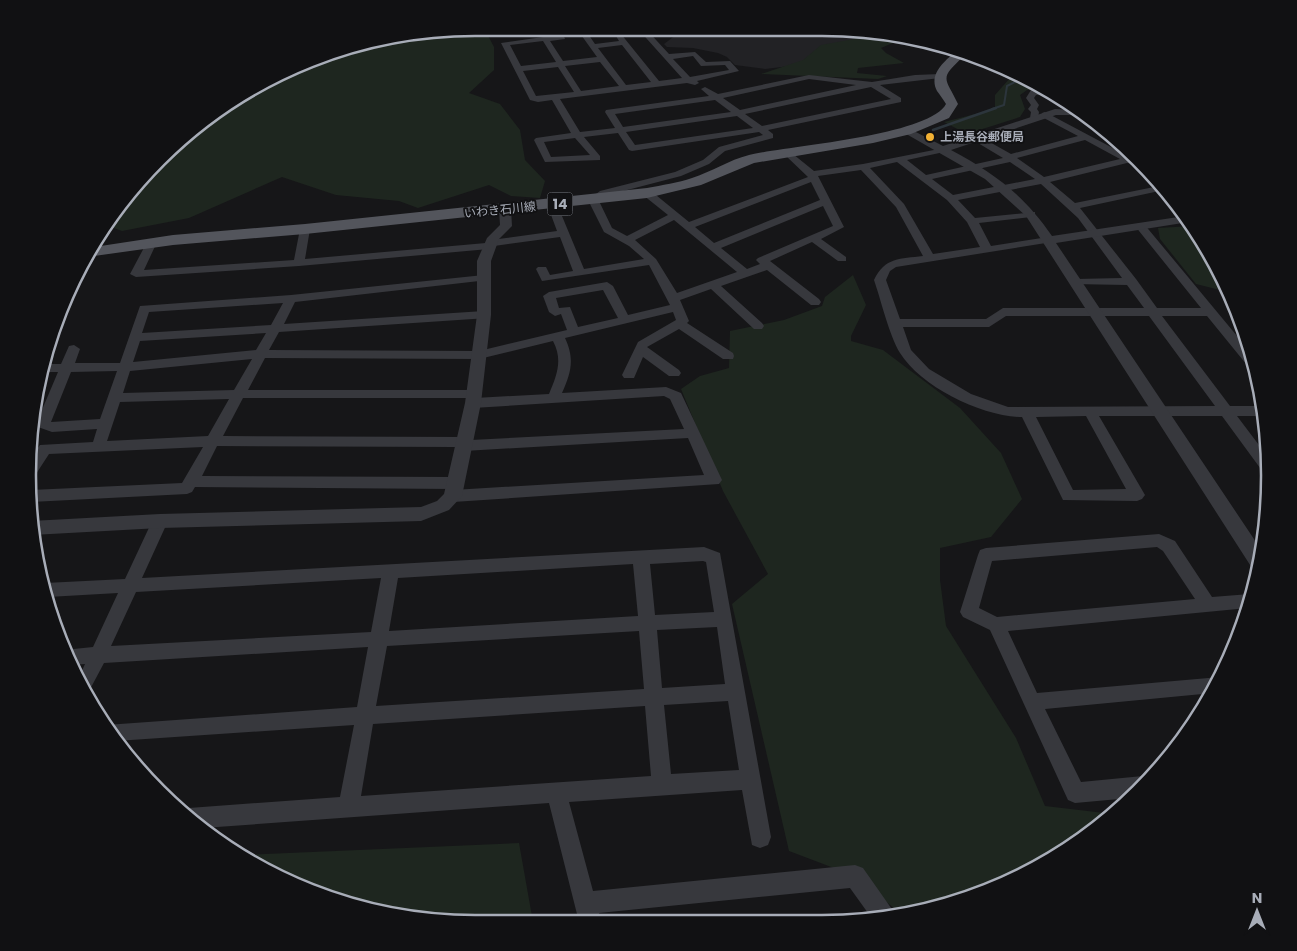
<svg xmlns="http://www.w3.org/2000/svg" width="1297" height="951" viewBox="0 0 1297 951" font-family="Poppins,'Noto Sans JP',sans-serif">
  <style>
    .built { fill: #222225 }
    .green { fill: #1e261f }
    .lines { fill: none; stroke-linecap: round; stroke-linejoin: round }
    .stream-far1 { stroke: #2c353c; stroke-width: 2 }
    .stream { stroke: #2c353c; stroke-width: 2.5 }
    .minor { fill: #37383d; fill-rule: evenodd }
    .tertiary { fill: #37383d; fill-rule: evenodd }
    .primary { fill: #53555c; fill-rule: evenodd }
    .poi-dot { fill: #f2b134; stroke: #111113; stroke-width: 2 }
    .labels { text-anchor: middle; stroke-width: 4; stroke-linejoin: round; paint-order: stroke }
    .far-poi-label { font-size: 12px; font-weight: bold; fill: #a8adb8; stroke: #111113; text-anchor: start }
    .far-street-label { font-size: 12px; fill: #a8adb8; stroke: #111113 }
    .shield { fill: #111113; stroke: #7b7e86; stroke-width: 1 }
    .shield-label { font-size: 14px; font-weight: bold; fill: #a8adb8 }
    .rim { fill: none; stroke: #a8adb8; stroke-width: 2.5 }
  </style>
  <rect width="100%" height="100%" fill="#161618"/>
  <!-- built -->
  <path class="built" d="M 685,28 L 851,28 L 865,31 L 865,37 L 807,64 L 765,69 L 735,65 L 727,57 L 718,53 L 693,48 L 667,47 L 664,44 Z"/>
  <!-- green -->
  <path class="green" d="M 475,28 L 484,28 L 494,47 L 494,70 L 469,93 L 500,104 L 520,130 L 525,160 L 545,181 L 540,198 L 511,196 L 489,185 L 418,208 L 399,201 L 336,195 L 282,177 L 189,218 L 122,231 L 108,226 L 138,180 L 227,103 L 359,43 Z
    M 856,29 L 884,34 L 895,42 L 881,48 L 886,53 L 904,63 L 858,68 L 857,73 L 887,76 L 878,79 L 761,74 L 803,60 L 821,45 L 854,39 L 857,32 Z
    M 1010,78 L 1015,78 L 1041,90 L 1027,90 L 1020,95 L 1025,109 L 1020,117 L 967,134 L 944,122 L 995,109 L 995,95 Z
    M 1192,226 L 1223,277 L 1232,300 L 1228,292 L 1196,284 L 1160,239 L 1158,228 Z
    M 853,275 L 866,305 L 851,336 L 851,341 L 883,350 L 960,408 L 1001,453 L 1022,499 L 991,537 L 940,548 L 940,580 L 946,626 L 1016,738 L 1045,806 L 1113,814 L 1094,831 L 993,889 L 901,914 L 855,876 L 789,851 L 732,604 L 768,574 L 723,491 L 681,389 L 700,376 L 729,368 L 730,331 L 784,320 L 822,306 L 825,297 Z
    M 519,843 L 533,922 L 446,923 L 359,908 L 277,877 L 244,855 Z"/>
  <g class="lines">
    <!-- stream-far1 -->
    <path class="stream-far1" d="M 992,109 L 1004,105 L 1007,86 L 1019,80"/>
    <!-- stream -->
    <path class="stream" d="M 933,130 L 996,108"/>
    <!-- minor -->
    <path class="minor" d="M 475,28 L 535,28 L 531,30 L 479,30 Z
      M 578,28 L 600,28 L 586,31 L 595,44 L 619,41 L 613,31 L 627,28 L 645,28 L 669,54 L 695,52 L 706,62 L 730,61 L 739,71 L 697,81 L 699,83 L 695,85 L 687,83 L 560,99 L 580,132 L 615,128 L 605,112 L 606,110 L 709,96 L 701,89 L 705,87 L 718,94 L 809,75 L 872,82 L 915,75 L 940,74 L 944,76 L 940,78 L 880,85 L 901,98 L 901,102 L 768,130 L 773,134 L 773,138 L 725,151 L 709,164 L 681,176 L 608,195 L 599,201 L 612,228 L 627,236 L 668,215 L 643,195 L 643,191 L 651,191 L 689,222 L 808,177 L 785,155 L 785,151 L 788,150 L 814,171 L 863,164 L 944,148 L 944,152 L 907,160 L 926,175 L 1003,158 L 973,140 L 973,136 L 979,136 L 1011,154 L 1078,136 L 1042,117 L 1042,113 L 1045,112 L 1126,155 L 1135,164 L 1127,163 L 1050,182 L 1075,203 L 1159,186 L 1164,190 L 1080,208 L 1136,279 L 1157,308 L 1201,308 L 1135,226 L 1136,224 L 1144,224 L 1252,354 L 1256,371 L 1251,370 L 1207,316 L 1162,316 L 1230,406 L 1262,406 L 1263,416 L 1237,416 L 1268,457 L 1268,473 L 1263,472 L 1222,416 L 1099,416 L 1145,495 L 1142,499 L 1137,501 L 1063,500 L 1022,417 C 983,417 921,387 900,353 C 889,335 881,300 874,280 C 885,257 900,259 923,256 L 896,207 L 861,170 L 818,176 L 844,227 L 821,239 L 846,257 L 846,261 L 838,261 L 812,242 L 770,261 L 819,299 L 821,302 L 819,305 L 811,305 L 767,270 L 721,286 L 762,323 L 764,326 L 762,329 L 754,329 L 711,289 L 680,300 L 689,321 L 687,323 L 733,353 L 734,356 L 733,359 L 723,359 L 679,329 L 647,347 L 679,370 L 681,373 L 679,376 L 669,376 L 643,357 L 634,378 L 624,378 L 622,375 L 638,342 L 676,320 L 673,312 L 565,338 C 575,359 571,373 562,393 L 666,387 L 681,393 L 722,480 L 719,484 L 453,502 L 448,500 L 445,496 L 448,492 L 453,490 L 704,475 L 688,438 L 464,451 L 457,447 L 217,446 L 202,476 L 455,477 L 460,479 L 463,483 L 460,487 L 455,489 L 195,487 L 192,492 L 187,494 L 31,502 L 31,490 L 182,483 L 203,447 L 49,454 L 36,474 L 31,475 L 31,458 L 40,445 L 93,442 L 97,429 L 52,432 L 38,427 L 36,424 L 58,372 L 45,372 L 47,364 L 61,364 L 69,346 L 74,345 L 80,349 L 75,363 L 120,363 L 140,306 L 291,295 L 484,275 L 490,278 L 488,280 L 295,302 L 284,324 L 484,311 L 490,315 L 488,318 L 279,332 L 269,350 L 479,351 L 567,330 L 561,314 L 555,316 L 549,312 L 543,296 L 549,292 L 607,282 L 613,286 L 628,315 L 670,305 L 649,265 L 542,281 L 536,269 L 538,267 L 546,267 L 550,275 L 573,271 L 560,237 L 494,246 L 489,249 L 299,266 L 136,277 L 130,274 L 147,242 L 152,239 L 157,242 L 144,270 L 294,260 L 300,229 L 305,226 L 310,229 L 305,259 L 486,243 L 491,240 L 557,231 L 547,204 L 552,201 L 557,204 L 584,269 L 644,259 L 629,246 L 604,232 L 588,200 L 600,191 L 675,172 L 703,160 L 719,147 L 763,135 L 759,132 L 632,151 L 629,150 L 618,133 L 584,137 L 600,156 L 600,160 L 545,162 L 534,140 L 536,138 L 571,133 L 552,100 L 538,102 L 530,100 L 501,43 L 557,35 L 555,30 ZM 638,29 L 682,78 L 659,81 L 621,34 ZM 579,32 L 597,57 L 563,61 L 550,41 L 565,39 L 563,34 ZM 543,41 L 556,62 L 521,66 L 510,45 ZM 622,45 L 651,82 L 626,85 L 598,48 ZM 693,56 L 701,66 L 725,65 L 729,70 L 690,77 L 673,59 ZM 600,62 L 619,86 L 581,91 L 565,66 ZM 558,67 L 574,92 L 536,96 L 523,71 ZM 809,79 L 856,85 L 740,110 L 723,98 ZM 871,87 L 891,99 L 762,126 L 745,114 ZM 715,100 L 731,112 L 623,127 L 615,114 ZM 737,116 L 753,128 L 635,145 L 626,132 ZM 575,138 L 590,155 L 551,157 L 544,142 ZM 1085,140 L 1120,159 L 1044,177 L 1017,158 ZM 897,162 L 947,200 L 967,222 L 980,247 L 933,254 L 904,204 L 870,168 ZM 1010,162 L 1035,179 L 953,195 L 932,179 ZM 811,182 L 820,200 L 714,243 L 695,227 ZM 1041,184 L 1078,218 L 1122,278 L 1076,279 L 1070,282 L 1072,284 L 1127,285 L 1144,308 L 1003,308 L 986,319 L 900,319 L 886,280 L 890,271 L 896,267 L 1052,242 L 1052,238 L 1048,237 L 991,246 L 979,223 L 1031,217 L 1035,216 L 1035,212 L 975,218 L 958,200 ZM 823,206 L 833,226 L 758,258 L 756,260 L 760,264 L 747,269 L 721,248 ZM 674,220 L 737,272 L 677,293 L 656,259 L 635,240 ZM 603,290 L 618,318 L 578,327 L 570,307 L 559,308 L 556,298 ZM 283,303 L 271,325 L 142,333 L 149,312 ZM 1006,316 L 1149,316 L 1215,406 L 1008,407 L 971,394 L 929,369 L 911,350 L 903,327 L 989,327 ZM 266,333 L 256,350 L 133,362 L 140,341 ZM 553,341 C 563,360 557,375 549,394 L 475,398 L 481,394 L 474,390 L 248,390 L 265,358 L 479,359 ZM 252,359 L 234,390 L 123,393 L 130,371 ZM 117,371 L 100,419 L 51,422 L 71,372 ZM 664,396 L 670,399 L 684,429 L 471,440 L 465,437 L 223,436 L 243,398 L 473,398 L 466,403 L 473,408 ZM 229,399 L 208,436 L 107,441 L 120,402 ZM 1086,416 L 1126,489 L 1073,490 L 1036,417 Z
      M 1031,90 L 1042,90 L 1051,94 L 1036,95 L 1034,98 L 1039,105 L 1037,109 L 1039,112 L 1038,118 L 1034,121 L 1030,118 L 1031,112 L 1028,109 L 1031,105 L 1026,98 Z
      M 160,515 L 166,517 L 168,521 L 142,578 L 704,547 L 720,553 L 771,837 L 768,845 L 760,848 L 752,845 L 742,790 L 569,802 L 593,891 L 855,865 L 863,868 L 896,915 L 873,920 L 850,888 L 599,913 L 601,921 L 579,922 L 549,803 L 203,828 L 181,813 L 182,811 L 189,808 L 340,797 L 354,725 L 116,741 L 106,725 L 357,707 L 368,647 L 104,663 L 88,693 L 79,677 L 85,664 L 72,665 L 64,650 L 93,647 L 118,593 L 48,597 L 45,583 L 125,579 L 154,517 ZM 703,561 L 706,562 L 714,612 L 655,615 L 650,564 ZM 633,564 L 638,616 L 389,631 L 398,578 ZM 381,578 L 371,632 L 111,646 L 136,592 ZM 717,627 L 725,684 L 662,688 L 657,630 ZM 639,631 L 644,689 L 376,706 L 387,646 ZM 728,701 L 739,770 L 671,774 L 664,705 ZM 645,706 L 651,776 L 361,796 L 373,724 Z
      M 1159,534 L 1175,541 L 1212,597 L 1250,594 L 1248,608 L 1008,631 L 1037,693 L 1220,677 L 1213,693 L 1045,709 L 1081,782 L 1143,776 L 1150,779 L 1130,798 L 1075,803 L 1068,800 L 990,630 L 963,617 L 960,612 L 978,555 L 980,550 L 986,548 ZM 1157,547 L 1163,551 L 1195,599 L 997,617 L 979,608 L 992,561 Z"/>
    <!-- tertiary -->
    <path class="tertiary" d="M 1055,109 L 1078,110 L 1084,115 L 1056,115 L 951,150 C 994,173 1024,195 1052,236 L 1185,216 L 1189,222 L 1056,243 L 1262,551 L 1257,570 L 1252,568 L 1026,216 L 985,179 L 901,131 L 906,128 L 910,129 L 943,146 Z
      M 505,205 L 511,209 L 512,226 L 499,239 L 491,261 L 491,315 L 481,403 L 462,496 L 449,510 L 421,521 L 160,528 L 32,535 L 31,521 L 160,514 L 421,507 L 437,501 L 444,494 L 465,403 L 477,315 L 477,261 L 487,238 L 500,225 L 499,209 Z"/>
    <!-- primary -->
    <path class="primary" d="M 956,51 L 965,55 C 938,80 945,76 958,104 L 949,118 L 911,134 L 873,143 L 754,163 L 701,185 L 647,198 L 305,234 L 173,245 L 87,257 L 94,247 L 173,235 L 305,224 L 647,188 C 662,185 678,183 692,178 C 711,172 729,160 749,155 C 786,146 929,136 946,104 C 943,99 940,95 937,91 C 928,74 945,61 956,51 Z"/>
  </g>
  <!-- markers -->
  <circle class="poi-dot" cx="930" cy="137" r="5"/>
  <g class="labels">
    <!-- far-poi labels -->
    <g class="far-poi-label">
      <text x="940" y="141">上湯長谷郵便局</text>
    </g>
    <!-- far-street labels -->
    <g class="far-street-label">
      <text transform="translate(500 210) rotate(-6)" y="4">いわき石川線</text>
    </g>
    <!-- shield labels -->
    <rect class="shield" x="547.5" y="192.5" width="25" height="23" rx="4"/>
    <g class="shield-label">
      <text x="560" y="209">14</text>
    </g>
  </g>
  <!-- crop -->
  <path d="M0 0H1297V951H0ZM475 36H822A439 439 0 0 1 1261 475V476A439 439 0 0 1 822 915H475A439 439 0 0 1 36 476V475A439 439 0 0 1 475 36Z" fill="#111113" fill-rule="evenodd"/>
  <path class="rim" d="M475 36H822A439 439 0 0 1 1261 475V476A439 439 0 0 1 822 915H475A439 439 0 0 1 36 476V475A439 439 0 0 1 475 36Z"/>
  <!-- north arrow -->
  <g transform="translate(1257 911)" stroke="#111113" stroke-width="4" paint-order="stroke">
  <path d="M0-4L9 19L0 12L-9 19Z" fill="#a8adb8"/>
  <text y="-8" font-size="14" font-weight="bold" text-anchor="middle" fill="#a8adb8">N</text>
  </g>
</svg>
